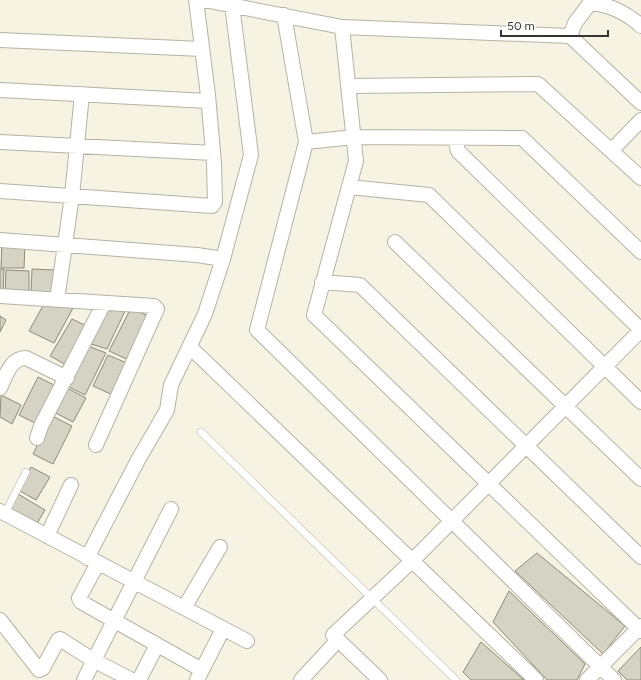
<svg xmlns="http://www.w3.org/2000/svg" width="641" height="680" viewBox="0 0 641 680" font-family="Figtree,sans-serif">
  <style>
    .building { fill: #d5d3c3; stroke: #8d8a7c }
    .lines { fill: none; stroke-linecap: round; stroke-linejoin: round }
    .lane-casing { stroke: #b5b3a4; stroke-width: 8 }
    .street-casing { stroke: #b5b3a4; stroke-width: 16 }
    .lane { stroke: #fff; stroke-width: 7 }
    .street { stroke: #fff; stroke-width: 14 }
  </style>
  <rect width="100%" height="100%" fill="#f6f3e3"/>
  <!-- building -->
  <path class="building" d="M 2,243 L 25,244 L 24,268 L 1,268 Z
    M 0,269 L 4,269 L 3,293 L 0,293 Z
    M 32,269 L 55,270 L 54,294 L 31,293 Z
    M 6,270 L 29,271 L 29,295 L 5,294 Z
    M 45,302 L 73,308 L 54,343 L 29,331 Z
    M 107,306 L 126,309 L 107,349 L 88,343 Z
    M 131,308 L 150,317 L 131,361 L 109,351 Z
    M 0,316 L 6,320 L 0,332 Z
    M 72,319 L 89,327 L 70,367 L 50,356 Z
    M 86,345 L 106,353 L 85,395 L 67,386 Z
    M 108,355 L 129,364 L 115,396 L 93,386 Z
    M 38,377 L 60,388 L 41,426 L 19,415 Z
    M 65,387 L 86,398 L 73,422 L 52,411 Z
    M 1,395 L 21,405 L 12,424 L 0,417 Z
    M 52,416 L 72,426 L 53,464 L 33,454 Z
    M 31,467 L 50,477 L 36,500 L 18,490 Z
    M 18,494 L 45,510 L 36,525 L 9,509 Z
    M 537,553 L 625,626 L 603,654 L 515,571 Z
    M 509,591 L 585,664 L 577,680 L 547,680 L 493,622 Z
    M 481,642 L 524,680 L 471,680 L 463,672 Z
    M 641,647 L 641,680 L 627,680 L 618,671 Z"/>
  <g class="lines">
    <!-- lane casing -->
    <g class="lane-casing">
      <path id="lane" d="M 201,432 L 456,680
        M 5,513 L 26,472"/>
    </g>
    <!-- street casing -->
    <g class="street-casing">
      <path id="street" d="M 204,0 L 342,27 L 570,36 L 641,103
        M 284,15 L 306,142 L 257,330 L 614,680
        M 342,27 L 356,161 L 314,315 L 641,631
        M 570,36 L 575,23 L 590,3 C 608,4 627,13 641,26
        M 0,40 L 202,49
        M 349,86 L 538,84 L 641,178
        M 0,90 L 208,101
        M 455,138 L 458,151 L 641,330
        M 0,142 L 213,153
        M 306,142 L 354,137 L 522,138 L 641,252
        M 612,150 L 641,120
        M 349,187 L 429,195 L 641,402
        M 0,191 L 212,206 L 215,202 L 214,163 L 208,95 L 196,0
        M 0,240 L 197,255 L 223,259
        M 395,242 L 641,479
        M 322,282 L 360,285 L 641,557
        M 0,296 L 154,306 L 157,309 L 96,445
        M 57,300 L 72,196 L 82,94
        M 190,347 L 536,680
        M 0,388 C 6,376 10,358 26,358 L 67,378
        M 37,438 L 41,426 L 104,303
        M 0,511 L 247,641
        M 47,536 L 71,485
        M 87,558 L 138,460 L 167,410 L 171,385 L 205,314 L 223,259 L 251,155 L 232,5
        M 98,563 L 79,598 L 81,602 L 202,670
        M 184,608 L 220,547
        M 0,620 L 39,670 L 43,668 L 58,640 L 60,639 L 93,660 L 132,680
        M 84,680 L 171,509
        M 139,680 L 157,645
        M 197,680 L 223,629
        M 301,680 L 338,640
        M 380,680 L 333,635 L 412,561 L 641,330
        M 587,680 L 641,626"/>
    </g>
    <!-- lane -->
    <use href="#lane" class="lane"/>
    <!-- street -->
    <use href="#street" class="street"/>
  </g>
  <!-- scale -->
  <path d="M501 30v6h107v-6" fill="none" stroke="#36352f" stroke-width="2"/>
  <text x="507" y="30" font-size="12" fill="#36352f" stroke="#ffffff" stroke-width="3" paint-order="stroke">50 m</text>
</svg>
